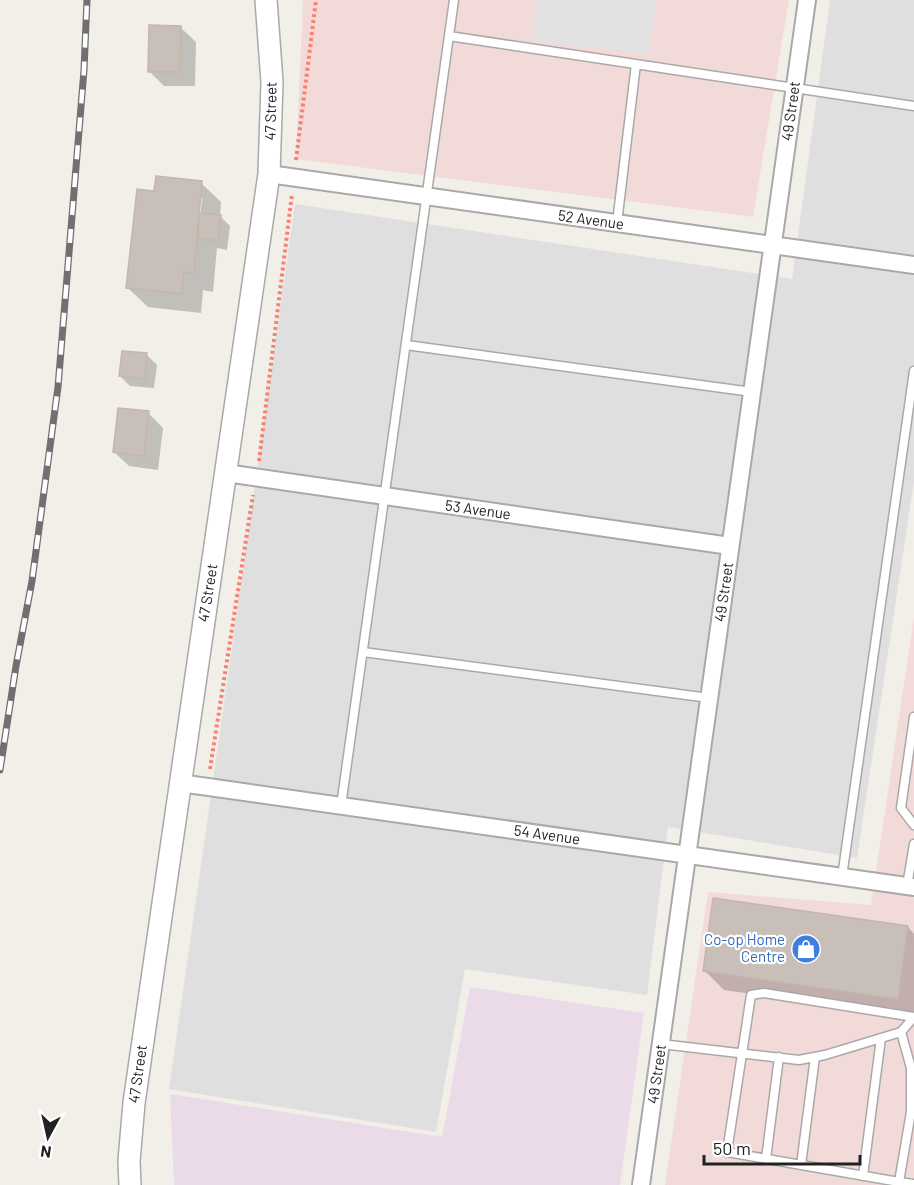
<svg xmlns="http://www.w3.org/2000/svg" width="914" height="1185" viewBox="0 0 914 1185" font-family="Barlow,sans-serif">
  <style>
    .residential { fill: #e0dfdf }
    .commercial { fill: #f2dad9 }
    .industrial { fill: #ebdbe8 }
    .parking { fill: #e2e2e2 }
    .shadow { fill: #0003; fill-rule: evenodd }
    .building { fill: #c7bfb8; stroke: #c4b6ab; stroke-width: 1.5 }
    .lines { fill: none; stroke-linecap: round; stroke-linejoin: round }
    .service-casing { stroke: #a9a9a9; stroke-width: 11 }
    .minor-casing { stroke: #a9a9a9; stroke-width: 20 }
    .tertiary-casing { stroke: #a9a9a9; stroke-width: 24 }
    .path { stroke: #fa8072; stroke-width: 4; stroke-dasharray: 3 3; stroke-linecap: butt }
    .service { stroke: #fff; stroke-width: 8 }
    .minor { stroke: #fff; stroke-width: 16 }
    .tertiary { stroke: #fff; stroke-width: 21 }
    .rail-casing { stroke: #707070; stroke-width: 7 }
    .rail { stroke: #fff; stroke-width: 4.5; stroke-dasharray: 14; stroke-linecap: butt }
    .labels { text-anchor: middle; stroke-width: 4.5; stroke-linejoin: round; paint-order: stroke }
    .street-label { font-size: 15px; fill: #222; stroke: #fff }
    .shop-label { font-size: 15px; fill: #366cbe; stroke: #fff; text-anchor: end }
  </style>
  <rect width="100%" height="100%" fill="#f2efe9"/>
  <!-- residential -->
  <path class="residential" d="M 830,0 L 914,0 L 914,481 L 857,858 L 668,827 L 647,995 L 465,969 L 436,1132 L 169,1089 L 295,204 L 792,279 Z"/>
  <!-- commercial -->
  <path class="commercial" d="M 303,0 L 789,0 L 753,217 L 296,159 Z
    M 914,617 L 914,1185 L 665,1185 L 708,892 L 871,905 Z"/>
  <!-- industrial -->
  <path class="industrial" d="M 470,987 L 644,1013 L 620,1185 L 174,1185 L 170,1094 L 442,1137 Z"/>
  <!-- parking -->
  <path class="parking" d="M 537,0 L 656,0 L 649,54 L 532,41 Z"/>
  <!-- shadow -->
  <path class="shadow" d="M 181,28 L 196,42 L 195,86 L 164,86 L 149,71 Z
    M 201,183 L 221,202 L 220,216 L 230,226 L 227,250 L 217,248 L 213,292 L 203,290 L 201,313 L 148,307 L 128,288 L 156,193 ZM 199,198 L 202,198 L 200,220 L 197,220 Z
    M 147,355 L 157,365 L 154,388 L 130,386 L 120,376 Z
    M 148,413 L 163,428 L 158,470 L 129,466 L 114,452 Z
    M 908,927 L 914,934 L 914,1017 L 724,990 L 705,971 Z"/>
  <!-- building -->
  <path class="building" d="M 149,25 L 181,26 L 180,72 L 148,72 Z
    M 156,176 L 202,181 L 194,273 L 184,272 L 182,294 L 126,288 L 137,189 L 154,191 Z
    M 199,213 L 221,215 L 218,241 L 198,238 Z
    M 122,351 L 147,353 L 145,379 L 119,376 Z
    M 118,408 L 149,411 L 144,456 L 113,452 Z
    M 713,898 L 908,926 L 898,999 L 703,971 Z"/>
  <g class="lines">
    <!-- service casing -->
    <g class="service-casing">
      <path id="service" d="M 449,36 L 914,106
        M 617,223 L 636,64
        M 406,345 L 752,392
        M 363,652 L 709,698
        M 914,717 L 901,808 L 914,825
        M 341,806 L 454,0
        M 842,877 L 914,371
        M 907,886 L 914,844
        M 901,1032 L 911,1068 L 911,1112 L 899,1182 L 914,1184
        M 661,1044 L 799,1060 L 825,1055 L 901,1032 L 914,1017
        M 766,1159 L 779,1057
        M 801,1165 L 815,1057
        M 863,1176 L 881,1038
        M 899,1182 L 727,1152 L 751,995 L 764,993 L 914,1017"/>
    </g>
    <!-- minor casing -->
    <g class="minor-casing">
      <path id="minor" d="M 269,174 L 914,265
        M 226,473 L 730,546
        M 180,783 L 914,887
        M 641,1185 L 807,0"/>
    </g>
    <!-- tertiary casing -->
    <g class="tertiary-casing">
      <path id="tertiary" d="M 130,1185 L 129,1161 L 134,1103 L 269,174 L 272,82 L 266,0"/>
    </g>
    <!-- path -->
    <path class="path" d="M 296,160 L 316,0
      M 259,461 L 292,194
      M 210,769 L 253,495"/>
    <!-- service -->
    <use href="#service" class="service"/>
    <!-- minor -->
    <use href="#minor" class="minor"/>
    <!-- tertiary -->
    <use href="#tertiary" class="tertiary"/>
    <!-- rail casing -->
    <g class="rail-casing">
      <path id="rail" d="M 0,770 L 16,666 L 32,581 L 58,387 L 84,70 L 87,0"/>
    </g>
    <!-- rail -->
    <use href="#rail" class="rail"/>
  </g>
  <!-- icons -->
  <defs>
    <g id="shop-disc" transform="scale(1.5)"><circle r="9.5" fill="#3f7fe0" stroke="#fff"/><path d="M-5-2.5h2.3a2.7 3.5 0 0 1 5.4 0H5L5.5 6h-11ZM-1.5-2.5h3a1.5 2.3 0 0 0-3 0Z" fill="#fff"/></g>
  </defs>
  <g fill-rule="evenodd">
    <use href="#shop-disc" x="806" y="949"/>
  </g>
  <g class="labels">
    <!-- street labels -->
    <g class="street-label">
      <text transform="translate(271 111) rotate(-89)" y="5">47 Street</text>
      <text transform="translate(791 111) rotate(-82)" y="5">49 Street</text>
      <text transform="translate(591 220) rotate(8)" y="5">52 Avenue</text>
      <text transform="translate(478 510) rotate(8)" y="5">53 Avenue</text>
      <text transform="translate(724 592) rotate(-82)" y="5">49 Street</text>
      <text transform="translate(208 593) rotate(-81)" y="5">47 Street</text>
      <text transform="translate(547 835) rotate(8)" y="5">54 Avenue</text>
      <text transform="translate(138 1074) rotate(-82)" y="5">47 Street</text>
      <text transform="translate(657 1074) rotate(-82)" y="5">49 Street</text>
    </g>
    <!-- shop labels -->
    <g class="shop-label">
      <text x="785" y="945">Co-op Home<tspan x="785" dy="17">Centre</tspan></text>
    </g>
  </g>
  <!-- north arrow -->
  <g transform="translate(48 1137) rotate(188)" stroke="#ffffff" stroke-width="4.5" paint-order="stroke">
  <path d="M0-4.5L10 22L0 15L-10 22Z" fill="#222222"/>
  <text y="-9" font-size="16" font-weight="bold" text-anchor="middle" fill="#222222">N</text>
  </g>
  <!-- scale -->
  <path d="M704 1155v9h156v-9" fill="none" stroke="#222222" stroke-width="3"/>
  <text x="713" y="1155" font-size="18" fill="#222222" stroke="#ffffff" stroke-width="4.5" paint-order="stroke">50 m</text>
</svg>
